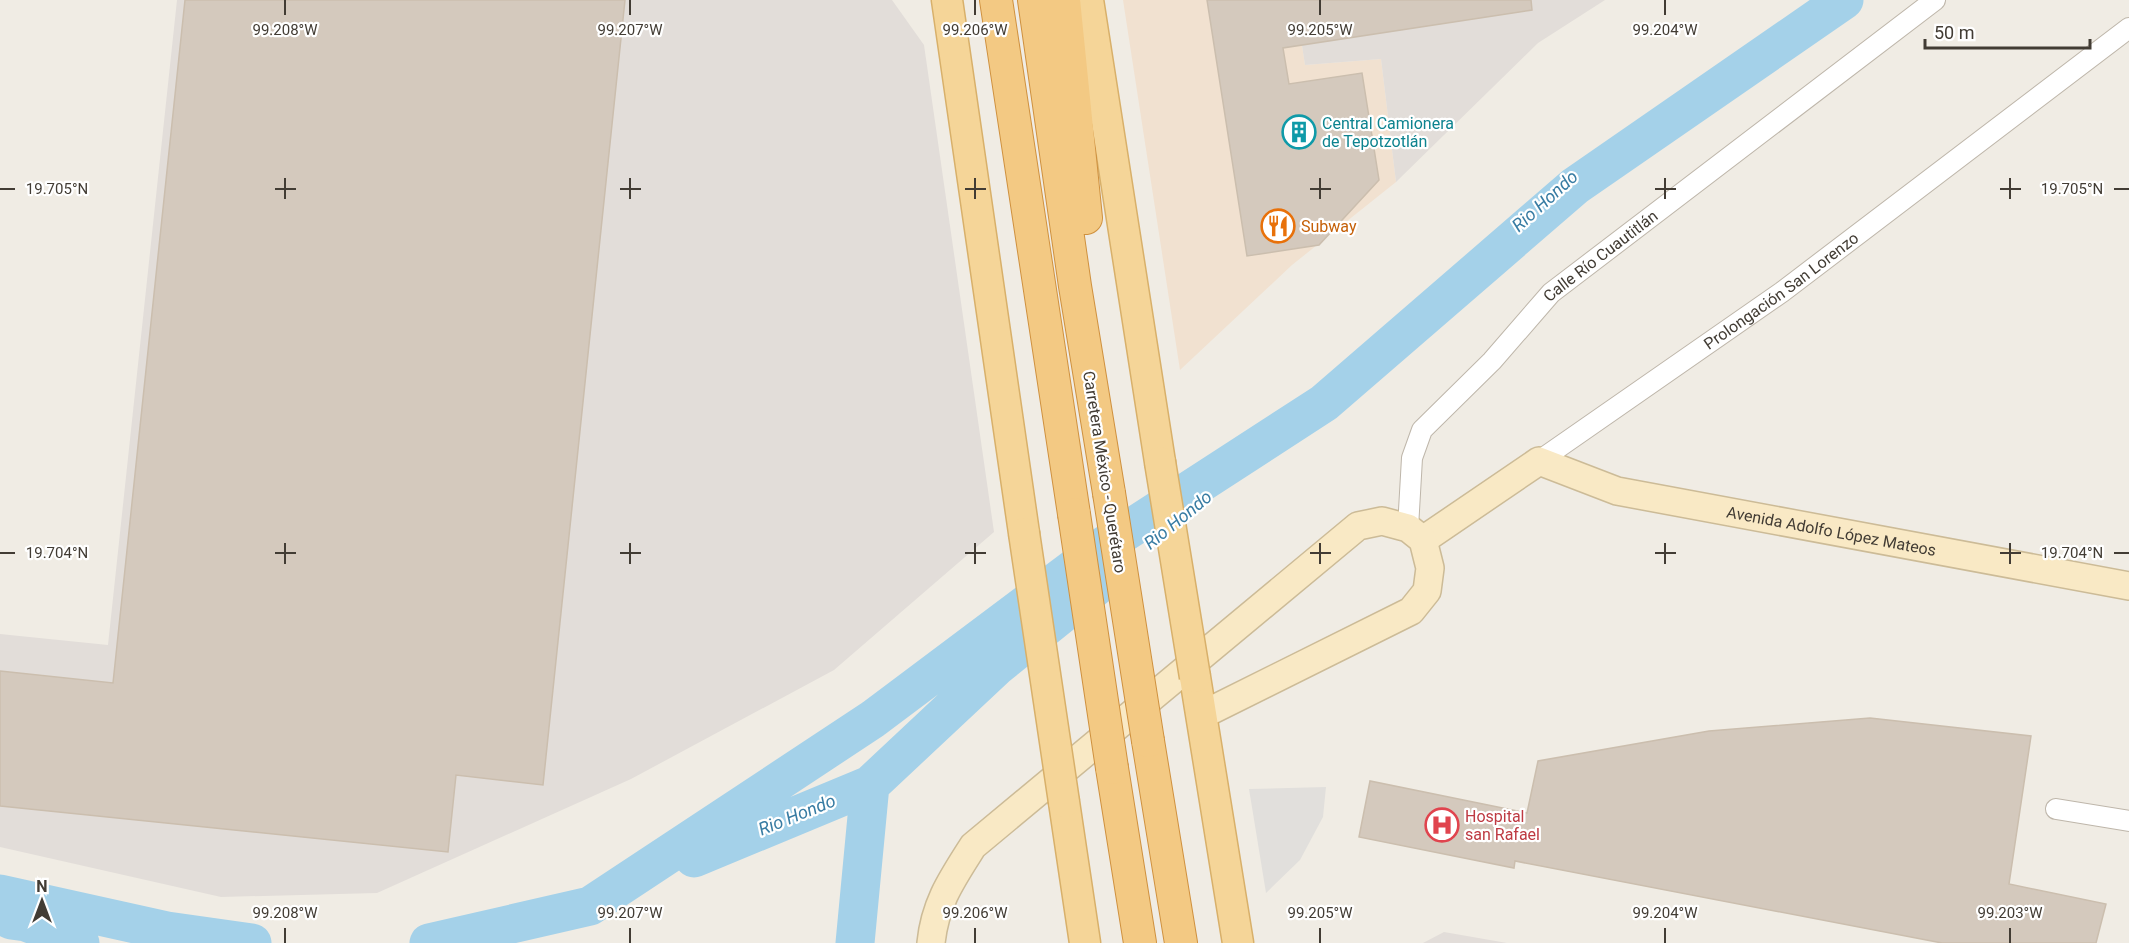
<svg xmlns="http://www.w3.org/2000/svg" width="2129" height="943" viewBox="0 0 2129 943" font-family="Roboto,sans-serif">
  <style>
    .commercial { fill: #f1e1d0 }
    .industrial { fill: #e2ddd9 }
    .parking { fill: #e1dfdc }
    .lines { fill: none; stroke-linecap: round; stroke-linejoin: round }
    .river { stroke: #a4d1e9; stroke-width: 39 }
    .building { fill: #d4c9bd; stroke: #cbbeae; stroke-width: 1.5 }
    .minor-casing { stroke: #beb6aa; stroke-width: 22 }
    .secondary-casing { stroke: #ccbb97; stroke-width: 30 }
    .primary-casing { stroke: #d8b06a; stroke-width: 33 }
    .trunk-casing { stroke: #cf913f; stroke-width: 34 }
    .minor { stroke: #fff; stroke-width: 20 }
    .secondary { stroke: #f9e9c5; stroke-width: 27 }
    .primary { stroke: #f5d598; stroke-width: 30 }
    .trunk { stroke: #f3c983; stroke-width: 32 }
    .primary-bridge-casing { stroke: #d8b06a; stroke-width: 33; stroke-linecap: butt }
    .trunk-bridge-casing { stroke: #cf913f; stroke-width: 34; stroke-linecap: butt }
    .primary-bridge { stroke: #f5d598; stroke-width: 30 }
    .trunk-bridge { stroke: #f3c983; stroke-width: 32 }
    .ticks { fill: none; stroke: #423c34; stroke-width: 2 }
    .labels { text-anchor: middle; stroke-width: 4.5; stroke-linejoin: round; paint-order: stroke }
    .culture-label { font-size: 16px; fill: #0d838f; stroke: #fff; text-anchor: start }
    .food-label { font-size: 16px; fill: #c56008; stroke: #fff; text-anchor: start }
    .street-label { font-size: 16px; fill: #423c34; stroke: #fff }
    .health-label { font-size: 16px; fill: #be3a42; stroke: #fff; text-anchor: start }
    .water-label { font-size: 18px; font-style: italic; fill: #387ca3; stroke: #fff }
    .ticks-label { font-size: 15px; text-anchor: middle; fill: #423c34; stroke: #fff; stroke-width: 4.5; stroke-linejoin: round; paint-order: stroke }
  </style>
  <rect width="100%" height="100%" fill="#f0ece4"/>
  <!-- commercial -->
  <path class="commercial" d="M 1123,0 L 1295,0 L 1305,65 L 1381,59 L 1396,182 L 1292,265 L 1180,370 Z"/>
  <!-- industrial -->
  <path class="industrial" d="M 177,0 L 892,0 L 924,45 L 994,532 L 834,670 L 631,779 L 377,893 L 221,897 L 0,847 L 0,634 L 108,645 Z
    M 1295,0 L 1605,0 L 1538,43 L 1396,182 L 1381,59 L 1305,65 Z
    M 1444,932 L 1507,943 L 1423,943 Z"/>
  <!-- parking -->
  <path class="parking" d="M 1326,787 L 1323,817 L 1300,860 L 1266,893 L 1249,789 Z"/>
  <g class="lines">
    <!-- river -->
    <path class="river" d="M 694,858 L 870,785 L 997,666 L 1114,572
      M 0,894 L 167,931 L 252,943
      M 11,920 L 26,922 L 80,943
      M 429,943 L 590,906 L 873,719 L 1105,545 L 1324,403 L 1575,186 L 1844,0
      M 855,943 L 870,785"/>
  </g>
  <!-- building -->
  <path class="building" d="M 185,0 L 625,0 L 543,785 L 456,775 L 448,852 L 0,806 L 0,671 L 113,683 Z
    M 1207,0 L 1531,0 L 1532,10 L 1283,48 L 1289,84 L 1362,73 L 1379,180 L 1319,245 L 1247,256 Z
    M 1870,718 L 2031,736 L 2009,884 L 2106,904 L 2096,943 L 1942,943 L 1515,861 L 1514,868 L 1359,837 L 1370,781 L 1527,813 L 1538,761 L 1709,731 Z"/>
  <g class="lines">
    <!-- minor casing -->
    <g class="minor-casing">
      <g id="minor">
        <path id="s1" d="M 1539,461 L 1782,292 L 2129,28"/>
        <path id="s2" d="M 1408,528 L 1412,458 L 1422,430 L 1492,361 L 1551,293 L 1935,0"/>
        <path d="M 2056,809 L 2129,821"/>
      </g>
    </g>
    <!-- secondary casing -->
    <g class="secondary-casing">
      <g id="secondary">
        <path id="s3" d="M 1423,540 L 1539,461 L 1617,491 L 2129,586"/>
        <path d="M 931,943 C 935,903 952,879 973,846 L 1358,526 L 1382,521 L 1408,528 L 1423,540 L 1430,568 L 1427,591 L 1411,611 L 1202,715"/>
      </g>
    </g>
    <!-- primary casing -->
    <g class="primary-casing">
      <path id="primary" d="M 947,0 L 1024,533
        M 1088,0 L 1160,462
        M 1195,677 L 1238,943
        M 1064,802 L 1085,943"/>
    </g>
    <!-- trunk casing -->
    <g class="trunk-casing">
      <path id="trunk" d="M 996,0 L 1074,514
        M 1034,0 L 1075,286 L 1109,493
        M 1064,0 L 1086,218
        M 1148,741 L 1181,943
        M 1112,768 L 1140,943"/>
    </g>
    <!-- minor -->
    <use href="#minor" class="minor"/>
    <!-- secondary -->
    <use href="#secondary" class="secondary"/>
    <!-- primary -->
    <use href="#primary" class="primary"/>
    <!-- trunk -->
    <use href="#trunk" class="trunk"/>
    <!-- primary-bridge casing -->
    <g class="primary-bridge-casing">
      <path id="primary-bridge" d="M 1160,462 L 1195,677
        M 1024,533 L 1064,802"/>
    </g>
    <!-- trunk-bridge casing -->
    <g class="trunk-bridge-casing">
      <path id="trunk-bridge" d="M 1109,493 L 1148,741
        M 1074,514 L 1112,768"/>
    </g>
    <!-- primary-bridge -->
    <use href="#primary-bridge" class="primary-bridge"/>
    <!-- trunk-bridge -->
    <use href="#trunk-bridge" class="trunk-bridge"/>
  </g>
  <!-- ticks -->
  <path class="ticks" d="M 285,0 L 285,15M 630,0 L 630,15M 975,0 L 975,15M 1320,0 L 1320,15M 1665,0 L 1665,15M 285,178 L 285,199M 630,178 L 630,199M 975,178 L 975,199M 1320,178 L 1320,199M 1665,178 L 1665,199M 2010,178 L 2010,199M 0,189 L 15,189M 275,189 L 296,189M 620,189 L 641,189M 965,189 L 986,189M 1310,189 L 1331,189M 1655,189 L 1676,189M 2000,189 L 2021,189M 2114,189 L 2129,189M 285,543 L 285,564M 630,543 L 630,564M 975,543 L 975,564M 1320,543 L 1320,564M 1665,543 L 1665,564M 2010,543 L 2010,564M 0,553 L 15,553M 275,553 L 296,553M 620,553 L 641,553M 965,553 L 986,553M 1310,553 L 1331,553M 1655,553 L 1676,553M 2000,553 L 2021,553M 2114,553 L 2129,553M 285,928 L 285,943M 630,928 L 630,943M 975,928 L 975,943M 1320,928 L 1320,943M 1665,928 L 1665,943M 2010,928 L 2010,943"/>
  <!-- icons -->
  <defs>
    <g id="building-ring" transform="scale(1.725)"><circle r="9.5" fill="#fff" stroke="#0f9aa8" stroke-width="1.5"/><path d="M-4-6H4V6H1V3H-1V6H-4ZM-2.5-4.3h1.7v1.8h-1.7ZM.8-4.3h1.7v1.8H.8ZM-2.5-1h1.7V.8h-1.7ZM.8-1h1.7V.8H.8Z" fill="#0f9aa8"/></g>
    <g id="restaurant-ring" transform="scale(1.725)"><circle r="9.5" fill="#fff" stroke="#e8710a" stroke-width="1.5"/><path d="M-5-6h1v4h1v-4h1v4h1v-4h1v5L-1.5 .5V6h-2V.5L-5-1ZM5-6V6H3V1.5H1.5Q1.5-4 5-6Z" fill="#e8710a"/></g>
    <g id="hospital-ring" transform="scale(1.725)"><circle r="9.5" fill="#fff" stroke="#e0444e" stroke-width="1.5"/><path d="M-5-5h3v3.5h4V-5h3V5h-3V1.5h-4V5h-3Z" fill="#e0444e"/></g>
  </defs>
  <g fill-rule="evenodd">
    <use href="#building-ring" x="1299" y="132"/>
    <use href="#restaurant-ring" x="1278" y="226"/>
    <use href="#hospital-ring" x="1442" y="825"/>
  </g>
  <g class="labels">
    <!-- culture labels -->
    <g class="culture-label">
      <text x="1322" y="129">Central Camionera<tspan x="1322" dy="18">de Tepotzotlán</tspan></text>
    </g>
    <!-- food labels -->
    <g class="food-label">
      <text x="1301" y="232">Subway</text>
    </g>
    <!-- street labels -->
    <g class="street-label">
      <text dy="6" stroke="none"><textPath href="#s2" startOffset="350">Calle Río Cuautitlán</textPath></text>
      <text dy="6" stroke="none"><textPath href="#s1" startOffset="296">Prolongación San Lorenzo</textPath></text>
      <text transform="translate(1105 472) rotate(81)" y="6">Carretera México - Querétaro</text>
      <text dy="6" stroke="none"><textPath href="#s3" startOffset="442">Avenida Adolfo López Mateos</textPath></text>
    </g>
    <!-- health labels -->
    <g class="health-label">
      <text x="1465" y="822">Hospital<tspan x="1465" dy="18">san Rafael</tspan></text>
    </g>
    <!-- water labels -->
    <g class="water-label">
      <text transform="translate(1545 201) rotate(-42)" y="6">Rio Hondo</text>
      <text transform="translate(1178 520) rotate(-39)" y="6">Rio Hondo</text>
      <text transform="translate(797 815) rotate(-22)" y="6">Rio Hondo</text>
    </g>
  </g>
  <g class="ticks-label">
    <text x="285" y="35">99.208°W</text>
    <text x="630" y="35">99.207°W</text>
    <text x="975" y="35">99.206°W</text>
    <text x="1320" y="35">99.205°W</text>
    <text x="1665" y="35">99.204°W</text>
    <text x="57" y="194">19.705°N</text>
    <text x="2072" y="194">19.705°N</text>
    <text x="57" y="558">19.704°N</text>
    <text x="2072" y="558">19.704°N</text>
    <text x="285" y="918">99.208°W</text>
    <text x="630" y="918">99.207°W</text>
    <text x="975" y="918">99.206°W</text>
    <text x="1320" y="918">99.205°W</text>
    <text x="1665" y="918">99.204°W</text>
    <text x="2010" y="918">99.203°W</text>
  </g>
  <!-- north arrow -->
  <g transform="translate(42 901)" stroke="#ffffff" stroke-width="4.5" paint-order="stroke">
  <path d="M0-4.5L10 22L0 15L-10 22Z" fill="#423c34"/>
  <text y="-9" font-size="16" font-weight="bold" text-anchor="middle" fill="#423c34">N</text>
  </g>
  <!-- scale -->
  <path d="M1925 39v9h165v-9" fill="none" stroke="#423c34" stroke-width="3"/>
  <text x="1934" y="39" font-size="18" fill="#423c34" stroke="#ffffff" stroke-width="4.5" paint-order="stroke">50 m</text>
</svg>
